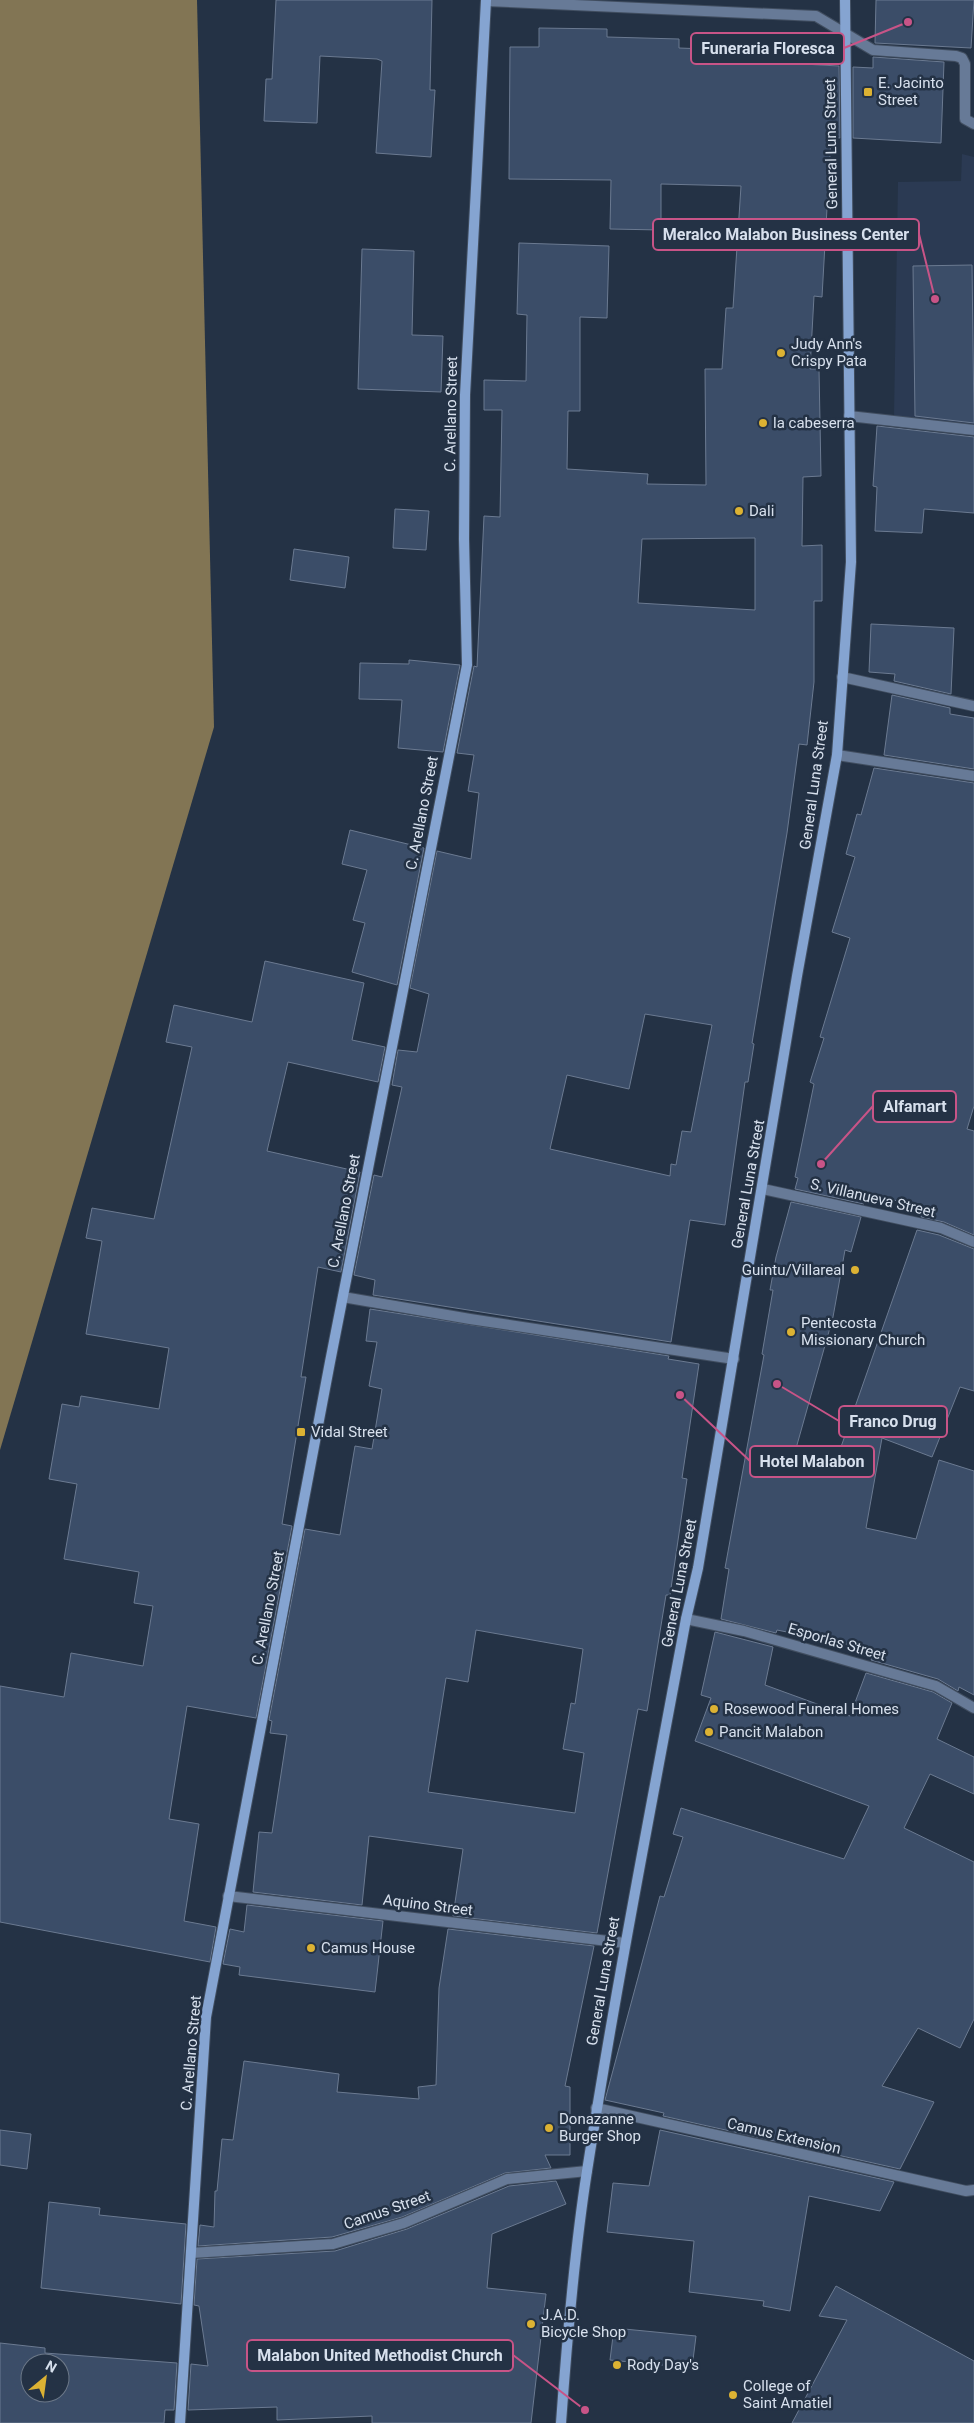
<svg xmlns="http://www.w3.org/2000/svg" width="974" height="2423" viewBox="0 0 974 2423" font-family="Roboto,sans-serif">
  <style>
    .built { fill: #2b3a53 }
    .water { fill: #827554 }
    .building { fill: #3b4d68; stroke: #6b7a91; fill-rule: evenodd }
    .lines { fill: none; stroke-linecap: round; stroke-linejoin: round }
    .minor-casing { stroke: #414e60; stroke-width: 12 }
    .secondary-casing { stroke: #414e60; stroke-width: 12 }
    .minor { stroke: #677a97; stroke-width: 10 }
    .secondary { stroke: #85a4d1; stroke-width: 10 }
    .poi-dot { fill: #dcb233; stroke: #243245; stroke-width: 2 }
    .labels { text-anchor: middle; stroke-width: 5; stroke-linejoin: round; paint-order: stroke }
    .poi-label { font-size: 15px; fill: #d7e0ed; stroke: #243245; text-anchor: start }
    .street-label { font-size: 15px; fill: #d7e0ed; stroke: #243245 }
    .leader { fill: none; stroke: #c85487; stroke-width: 2 }
    .callout-dot { fill: #c85487; stroke: #243245; stroke-width: 2 }
    .callout { fill: #243245; stroke: #c85487; stroke-width: 2 }
    .callout-label { font-size: 16px; text-anchor: middle; font-weight: bold; fill: #d7e0ed }
  </style>
  <rect width="100%" height="100%" fill="#243245"/>
  <!-- built -->
  <path class="built" d="M 962,154 L 974,157 L 974,424 L 894,417 L 898,182 L 961,181 Z"/>
  <!-- water -->
  <path class="water" d="M 0,0 L 197,0 L 214,727 L 0,1450 Z"/>
  <!-- building -->
  <path class="building" d="M 276,0 L 432,0 L 430,90 L 435,90 L 431,157 L 376,153 L 382,61 L 377,59 L 320,56 L 317,123 L 264,121 L 266,79 L 272,79 Z
    M 876,0 L 974,0 L 971,48 L 875,43 Z
    M 539,28 L 607,29 L 607,37 L 679,39 L 679,48 L 731,50 L 730,60 L 839,66 L 840,138 L 831,137 L 822,297 L 814,296 L 810,369 L 819,369 L 821,476 L 803,477 L 802,546 L 822,545 L 822,601 L 814,601 L 814,682 L 807,745 L 799,744 L 787,833 L 752,1043 L 754,1044 L 748,1082 L 745,1082 L 725,1225 L 690,1220 L 671,1342 L 373,1295 L 375,1280 L 354,1275 L 374,1175 L 382,1177 L 402,1087 L 392,1085 L 398,1050 L 417,1052 L 429,994 L 410,988 L 437,851 L 471,859 L 479,793 L 468,791 L 474,755 L 457,753 L 474,666 L 477,667 L 484,516 L 500,517 L 502,410 L 484,410 L 484,380 L 526,381 L 527,315 L 517,314 L 519,243 L 609,246 L 607,318 L 580,317 L 580,411 L 568,411 L 567,469 L 648,474 L 647,484 L 706,485 L 705,369 L 722,369 L 726,308 L 733,308 L 741,186 L 661,184 L 661,230 L 610,229 L 611,180 L 509,179 L 510,47 L 539,47 ZM 755,538 L 755,610 L 638,603 L 642,539 ZM 645,1014 L 712,1025 L 691,1132 L 682,1131 L 676,1165 L 671,1164 L 670,1176 L 550,1149 L 567,1075 L 629,1089 Z
    M 873,57 L 944,62 L 941,143 L 853,138 L 853,67 L 873,68 Z
    M 362,249 L 414,251 L 412,335 L 443,336 L 441,392 L 358,389 Z
    M 972,265 L 974,423 L 915,416 L 913,266 Z
    M 877,426 L 974,437 L 974,513 L 924,509 L 922,533 L 875,531 L 877,487 L 873,486 Z
    M 395,509 L 429,511 L 426,550 L 393,548 Z
    M 294,549 L 349,557 L 345,588 L 290,580 Z
    M 871,624 L 954,628 L 951,694 L 894,681 L 895,674 L 869,672 Z
    M 409,660 L 460,665 L 443,752 L 398,748 L 402,700 L 359,699 L 360,663 L 409,664 Z
    M 892,695 L 950,708 L 950,714 L 974,718 L 974,769 L 884,755 Z
    M 874,768 L 974,783 L 974,1106 L 967,1129 L 974,1131 L 974,1235 L 944,1222 L 921,1217 L 924,1209 L 867,1192 L 864,1204 L 795,1189 L 798,1178 L 795,1177 L 814,1084 L 810,1082 L 824,1038 L 820,1037 L 850,938 L 832,932 L 855,857 L 846,854 L 857,814 L 861,815 Z
    M 350,830 L 424,848 L 397,985 L 352,972 L 365,923 L 353,920 L 367,870 L 342,864 Z
    M 265,961 L 364,983 L 352,1040 L 385,1047 L 378,1082 L 288,1062 L 267,1151 L 360,1172 L 341,1272 L 318,1267 L 301,1377 L 306,1377 L 282,1524 L 292,1526 L 256,1718 L 187,1706 L 169,1819 L 199,1824 L 184,1921 L 216,1927 L 210,1962 L 0,1922 L 0,1686 L 64,1697 L 71,1653 L 143,1666 L 153,1606 L 134,1603 L 139,1572 L 64,1559 L 77,1484 L 49,1479 L 62,1404 L 79,1407 L 81,1396 L 159,1409 L 169,1348 L 86,1334 L 102,1241 L 86,1238 L 92,1208 L 154,1219 L 192,1047 L 166,1042 L 174,1005 L 252,1022 Z
    M 791,1202 L 861,1217 L 851,1252 L 845,1250 L 833,1317 L 795,1452 L 835,1464 L 917,1230 L 939,1235 L 974,1249 L 974,1391 L 960,1387 L 932,1457 L 882,1438 L 866,1528 L 916,1539 L 939,1460 L 974,1471 L 974,1695 L 959,1687 L 958,1691 L 938,1679 L 871,1660 L 872,1658 L 859,1654 L 861,1647 L 777,1630 L 776,1633 L 721,1619 L 729,1569 L 725,1568 L 764,1355 L 762,1354 L 773,1290 L 770,1290 L 776,1257 Z
    M 370,1309 L 669,1356 L 668,1359 L 699,1364 L 682,1478 L 687,1479 L 670,1595 L 666,1595 L 647,1711 L 638,1709 L 597,1933 L 453,1916 L 463,1849 L 369,1836 L 362,1905 L 253,1892 L 259,1832 L 272,1833 L 287,1735 L 270,1733 L 272,1721 L 269,1720 L 305,1529 L 340,1535 L 355,1446 L 372,1449 L 382,1389 L 369,1386 L 377,1342 L 366,1341 ZM 476,1630 L 583,1649 L 575,1704 L 571,1703 L 563,1749 L 584,1753 L 575,1813 L 428,1792 L 446,1678 L 468,1682 Z
    M 715,1632 L 773,1647 L 765,1685 L 850,1716 L 866,1673 L 933,1692 L 952,1703 L 937,1739 L 974,1757 L 974,1794 L 930,1774 L 904,1828 L 974,1862 L 974,2019 L 960,2048 L 918,2028 L 882,2086 L 934,2102 L 900,2169 L 663,2116 L 664,2113 L 605,2100 L 660,1896 L 664,1897 L 683,1837 L 673,1834 L 681,1808 L 844,1859 L 869,1806 L 695,1741 L 711,1698 L 701,1695 Z
    M 247,1905 L 383,1921 L 375,1992 L 239,1975 L 240,1967 L 223,1964 L 230,1929 L 244,1932 Z
    M 448,1929 L 594,1946 L 565,2086 L 570,2087 L 570,2155 L 545,2155 L 551,2168 L 505,2173 L 402,2217 L 332,2237 L 198,2246 L 200,2225 L 214,2227 L 215,2191 L 217,2191 L 222,2139 L 233,2140 L 244,2061 L 339,2074 L 337,2092 L 419,2099 L 418,2087 L 436,2085 L 439,1988 Z
    M 0,2130 L 31,2134 L 27,2169 L 0,2165 Z
    M 660,2130 L 894,2182 L 880,2211 L 809,2196 L 790,2311 L 763,2306 L 764,2301 L 689,2292 L 694,2241 L 607,2232 L 613,2183 L 649,2186 Z
    M 556,2181 L 566,2204 L 492,2234 L 487,2288 L 546,2294 L 531,2423 L 372,2423 L 372,2416 L 277,2420 L 277,2407 L 188,2410 L 191,2364 L 208,2366 L 199,2306 L 194,2305 L 197,2259 L 335,2251 L 407,2229 L 509,2186 Z
    M 49,2202 L 100,2208 L 99,2215 L 186,2224 L 181,2304 L 41,2288 Z
    M 836,2286 L 974,2361 L 974,2423 L 792,2423 L 847,2320 L 819,2316 Z
    M 614,2328 L 696,2336 L 692,2368 L 610,2360 Z
    M 0,2343 L 45,2348 L 45,2353 L 177,2363 L 174,2410 L 165,2410 L 164,2423 L 0,2423 ZM 30,2363 L 60,2363 L 60,2393 L 30,2393 Z"/>
  <g class="lines">
    <!-- minor casing -->
    <g class="minor-casing">
      <path id="minor" d="M 486,1 L 816,16 L 873,50 L 956,56 L 962,58 L 965,64 L 965,119 L 974,124
        M 849,416 L 974,430
        M 842,677 L 974,706
        M 837,755 L 974,776
        M 763,1189 L 941,1228 L 974,1242
        M 343,1297 L 470,1319 L 734,1359
        M 686,1619 L 744,1631 L 936,1686 L 974,1708
        M 228,1896 L 625,1943
        M 596,2108 L 966,2191 L 974,2190
        M 191,2253 L 333,2244 L 404,2223 L 507,2179 L 587,2171"/>
    </g>
    <!-- secondary casing -->
    <g class="secondary-casing">
      <path id="secondary" d="M 180,2423 L 206,2017 L 330,1362 L 467,665 L 464,539 L 465,395 L 486,0
        M 561,2423 C 567,2339 574,2254 587,2171 C 616,1986 652,1802 686,1619 L 698,1568 L 797,976 L 837,755 L 851,562 L 845,0"/>
    </g>
    <!-- minor -->
    <use href="#minor" class="minor"/>
    <!-- secondary -->
    <use href="#secondary" class="secondary"/>
  </g>
  <!-- markers -->
  <g class="poi-dot">
    <rect x="863" y="87" width="10" height="10" rx="2.5"/>
    <circle cx="781" cy="353" r="5"/>
    <circle cx="763" cy="423" r="5"/>
    <circle cx="739" cy="511" r="5"/>
    <circle cx="855" cy="1270" r="5"/>
    <circle cx="791" cy="1332" r="5"/>
    <rect x="296" y="1427" width="10" height="10" rx="2.5"/>
    <circle cx="714" cy="1709" r="5"/>
    <circle cx="709" cy="1732" r="5"/>
    <circle cx="311" cy="1948" r="5"/>
    <circle cx="549" cy="2128" r="5"/>
    <circle cx="531" cy="2324" r="5"/>
    <circle cx="617" cy="2365" r="5"/>
    <circle cx="733" cy="2395" r="5"/>
  </g>
  <g class="labels">
    <!-- poi labels -->
    <g class="poi-label">
      <text x="878" y="88">E. Jacinto<tspan x="878" dy="17">Street</tspan></text>
      <text x="791" y="349">Judy Ann's<tspan x="791" dy="17">Crispy Pata</tspan></text>
      <text x="773" y="428">la cabeserra</text>
      <text x="749" y="516">Dali</text>
      <text x="845" y="1275" text-anchor="end">Guintu/Villareal</text>
      <text x="801" y="1328">Pentecosta<tspan x="801" dy="17">Missionary Church</tspan></text>
      <text x="311" y="1437">Vidal Street</text>
      <text x="724" y="1714">Rosewood Funeral Homes</text>
      <text x="719" y="1737">Pancit Malabon</text>
      <text x="321" y="1953">Camus House</text>
      <text x="559" y="2124">Donazanne<tspan x="559" dy="17">Burger Shop</tspan></text>
      <text x="541" y="2320">J.A.D.<tspan x="541" dy="17">Bicycle Shop</tspan></text>
      <text x="627" y="2370">Rody Day's</text>
      <text x="743" y="2391">College of<tspan x="743" dy="17">Saint Amatiel</tspan></text>
    </g>
    <!-- street labels -->
    <g class="street-label">
      <text transform="translate(831 144) rotate(-91)" y="5">General Luna Street</text>
      <text transform="translate(451 414) rotate(-89)" y="5">C. Arellano Street</text>
      <text transform="translate(814 785) rotate(-82)" y="5">General Luna Street</text>
      <text transform="translate(422 813) rotate(-79)" y="5">C. Arellano Street</text>
      <text transform="translate(748 1184) rotate(-80)" y="5">General Luna Street</text>
      <text transform="translate(873 1198) rotate(13)" y="5">S. Villanueva Street</text>
      <text transform="translate(344 1211) rotate(-79)" y="5">C. Arellano Street</text>
      <text transform="translate(679 1583) rotate(-79)" y="5">General Luna Street</text>
      <text transform="translate(268 1608) rotate(-79)" y="5">C. Arellano Street</text>
      <text transform="translate(837 1642) rotate(16)" y="5">Esporlas Street</text>
      <text transform="translate(428 1905) rotate(7)" y="5">Aquino Street</text>
      <text transform="translate(603 1981) rotate(-80)" y="5">General Luna Street</text>
      <text transform="translate(191 2053) rotate(-85)" y="5">C. Arellano Street</text>
      <text transform="translate(784 2136) rotate(13)" y="5">Camus Extension</text>
      <text transform="translate(387 2210) rotate(-19)" y="5">Camus Street</text>
    </g>
  </g>
  <!-- callouts -->
  <path class="leader" d="M908 22L844 48M935 299L919 234M821 1164L873 1106M777 1384L839 1421M680 1395L750 1461M585 2410L513 2355"/>
  <g class="callout-dot">
    <circle cx="908" cy="22" r="5"/>
    <circle cx="935" cy="299" r="5"/>
    <circle cx="821" cy="1164" r="5"/>
    <circle cx="777" cy="1384" r="5"/>
    <circle cx="680" cy="1395" r="5"/>
    <circle cx="585" cy="2410" r="5"/>
  </g>
  <g class="callout">
    <rect x="691" y="33" width="153" height="31" rx="5"/>
    <rect x="653" y="219" width="266" height="31" rx="5"/>
    <rect x="873" y="1091" width="83" height="31" rx="5"/>
    <rect x="839" y="1406" width="108" height="31" rx="5"/>
    <rect x="750" y="1446" width="124" height="31" rx="5"/>
    <rect x="247" y="2340" width="266" height="31" rx="5"/>
  </g>
  <g class="callout-label">
    <text x="768" y="54">Funeraria Floresca</text>
    <text x="786" y="240">Meralco Malabon Business Center</text>
    <text x="915" y="1112">Alfamart</text>
    <text x="893" y="1427">Franco Drug</text>
    <text x="812" y="1467">Hotel Malabon</text>
    <text x="380" y="2361">Malabon United Methodist Church</text>
  </g>
  <!-- north arrow -->
  <g transform="translate(45 2378) rotate(29)"><circle r="24" fill="#243245" stroke="#6c7888"/>
  <path d="M0-4L9 19L0 12L-9 19Z" fill="#dcb233"/>
  <text y="-8" font-size="14" font-weight="bold" text-anchor="middle" fill="#d7e0ed">N</text>
  </g>
</svg>
